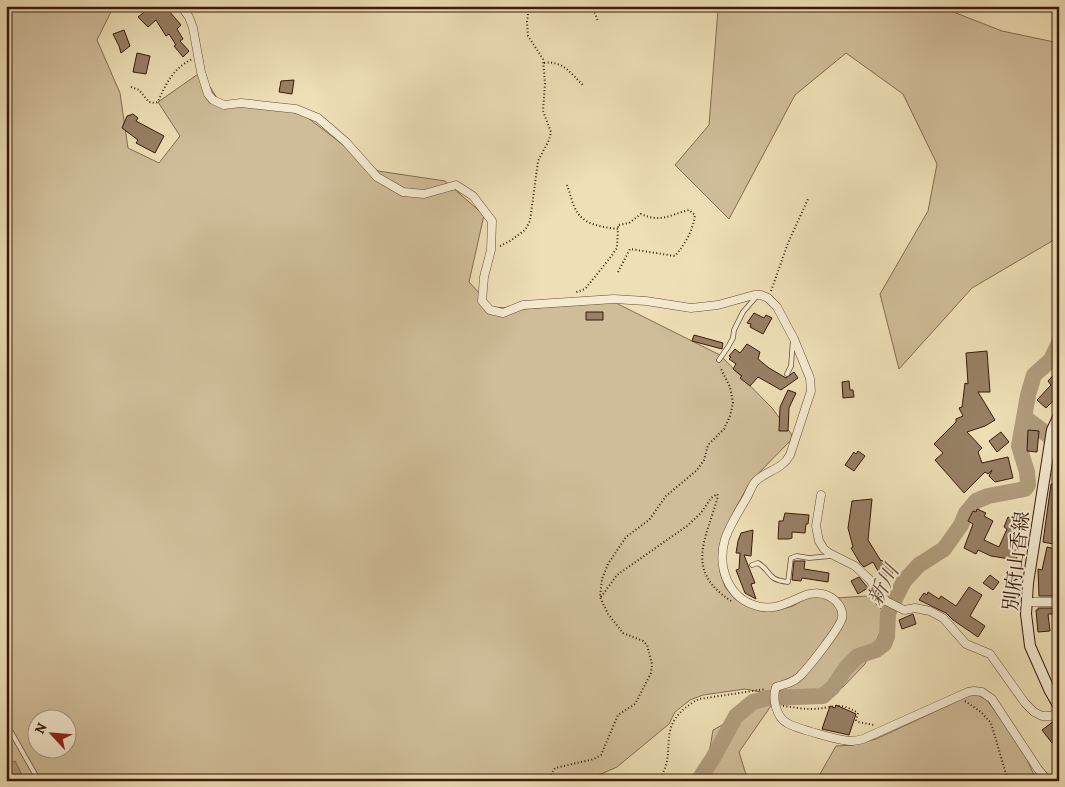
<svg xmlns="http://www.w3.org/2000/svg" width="1065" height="787" viewBox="0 0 1065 787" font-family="Alegreya,'Noto Serif JP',serif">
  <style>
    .green { fill: #cfbd99; stroke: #846b52; fill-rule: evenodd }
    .water { fill: #b09c7c; stroke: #80684f }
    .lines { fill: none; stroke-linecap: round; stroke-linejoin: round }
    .river { stroke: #b09c7c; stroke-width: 16 }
    .building { fill: #978064; stroke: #39190b }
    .service-casing { stroke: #664a36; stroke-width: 5.5 }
    .minor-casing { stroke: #664a36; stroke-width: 9 }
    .secondary-casing { stroke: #39190b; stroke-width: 12 }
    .path { stroke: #39190b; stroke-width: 2; stroke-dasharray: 1 2.5; stroke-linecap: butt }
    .service { stroke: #f4ead0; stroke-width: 4 }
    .minor { stroke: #f4ead0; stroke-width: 8 }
    .secondary { stroke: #f4ead0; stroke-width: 10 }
    .labels { text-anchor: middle; stroke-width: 4; stroke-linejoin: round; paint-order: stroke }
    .street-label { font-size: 20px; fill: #39190b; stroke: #f4ead0 }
    .water-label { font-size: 21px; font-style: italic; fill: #634733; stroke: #f4ead0 }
  </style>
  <rect width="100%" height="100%" fill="#eedfb6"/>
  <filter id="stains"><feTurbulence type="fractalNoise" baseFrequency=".004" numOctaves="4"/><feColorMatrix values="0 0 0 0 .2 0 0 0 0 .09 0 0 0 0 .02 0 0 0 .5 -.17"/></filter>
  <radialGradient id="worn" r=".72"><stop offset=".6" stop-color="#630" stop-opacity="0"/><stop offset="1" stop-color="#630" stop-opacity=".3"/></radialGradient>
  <!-- green -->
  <path class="green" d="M 6,6 L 114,6 L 97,40 L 120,93 L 128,148 L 159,163 L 180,136 L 158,102 L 201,72 L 220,103 L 296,109 L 378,171 L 445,181 L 484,215 L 469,282 L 492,307 L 523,309 L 614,302 L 720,355 L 772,408 L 792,435 L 791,440 L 750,482 L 733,513 L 721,541 L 719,557 L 720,572 L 725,587 L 735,599 L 746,605 L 762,611 L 779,610 L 793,606 L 806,598 L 819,596 L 834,598 L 868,596 L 888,616 L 865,664 L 842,688 L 795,692 L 766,693 L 745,689 L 703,695 L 690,700 L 675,712 L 669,724 L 617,767 L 585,781 L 6,781 ZM 38,720 L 68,720 L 68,750 L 38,750 Z
    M 717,6 L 938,6 L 1002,31 L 1059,43 L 1059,237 L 972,288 L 899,369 L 880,294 L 928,211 L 937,164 L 903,94 L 846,53 L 795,95 L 729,219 L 675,165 L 709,125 L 718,9 Z
    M 973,694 L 980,696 L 987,700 L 1022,749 L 1035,777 L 1034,781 L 816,781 L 836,746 L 853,745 L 876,739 Z
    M 773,703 L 739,752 L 748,781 L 694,781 L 706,771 L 713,730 L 761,704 Z"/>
  <!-- water -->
  <path class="water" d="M 6,760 L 8,764 L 15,761 L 25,781 L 6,781 Z"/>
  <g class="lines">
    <!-- river -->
    <path class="river" d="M 1024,417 L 1048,435 L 1059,451
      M 698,781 L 713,758 L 736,716 L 753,702 L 767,698 L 823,696 L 833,687 L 846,668 L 858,656 L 876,650 L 884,644 L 887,637 L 888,613 L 904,581 L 919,565 L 944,549 L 961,525 L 966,513 L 976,501 L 988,496 L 1025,489 L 1028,485 L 1027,472 L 1019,446 L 1028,395 L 1034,375 L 1051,360 L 1059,343"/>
  </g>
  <!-- building -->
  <path class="building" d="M 152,6 L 174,6 L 169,11 L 181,25 L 177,29 L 183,39 L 180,41 L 189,51 L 183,57 L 174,46 L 176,45 L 169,34 L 166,36 L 156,20 L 148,27 L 138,17 Z
    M 124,30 L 130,46 L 121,53 L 119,46 L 113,34 Z
    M 137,53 L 150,56 L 146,74 L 133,72 Z
    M 294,80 L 292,94 L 279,92 L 281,81 Z
    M 133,114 L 138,118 L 136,121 L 164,136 L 155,153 L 136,143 L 138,140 L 122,128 L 127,116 Z
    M 586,312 L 603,312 L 603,320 L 586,320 Z
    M 754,313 L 764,318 L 766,315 L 772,318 L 763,334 L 750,327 L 751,324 L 747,323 Z
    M 694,335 L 723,343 L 722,349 L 692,341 Z
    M 747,344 L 760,352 L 758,359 L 769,368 L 786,378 L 794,372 L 798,378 L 781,390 L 758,377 L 750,386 L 740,378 L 742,376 L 733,369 L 736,364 L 729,359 L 731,357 L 729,356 L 735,349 L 740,353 Z
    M 987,351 L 990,392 L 978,392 L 995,420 L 985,426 L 967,432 L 982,448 L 978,452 L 982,463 L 1008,457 L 1013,478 L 995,482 L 989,476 L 992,470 L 988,474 L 985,472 L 964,493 L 935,460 L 943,453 L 934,444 L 956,422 L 956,419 L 963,416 L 959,408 L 962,407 L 965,383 L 968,384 L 966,353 Z
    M 1059,369 L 1059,395 L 1046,408 L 1037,400 L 1051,385 L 1048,381 Z
    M 849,381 L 850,390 L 853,390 L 854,397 L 843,398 L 842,382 Z
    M 788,390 L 796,393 L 789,408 L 788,431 L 779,431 L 780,407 Z
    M 1028,430 L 1039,431 L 1037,452 L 1027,451 Z
    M 1001,432 L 1009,442 L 997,452 L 989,441 Z
    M 858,451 L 865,456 L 854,471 L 845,465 L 854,452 L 856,454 Z
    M 1051,484 L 1059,485 L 1059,526 L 1055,526 L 1053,544 L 1043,542 Z
    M 872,499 L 868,540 L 881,561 L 882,560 L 883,562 L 886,560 L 893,573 L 882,578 L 873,562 L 864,567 L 860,563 L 851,548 L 853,547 L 848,528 L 852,501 Z
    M 977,509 L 986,513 L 984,516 L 993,521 L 984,540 L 999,547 L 1007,529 L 1004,527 L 1008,517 L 1022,523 L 1019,531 L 1021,531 L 1015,546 L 1020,548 L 1016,560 L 991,556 L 978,550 L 976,554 L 964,548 L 973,524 L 968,521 L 973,511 L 976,512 Z
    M 785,513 L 809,515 L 808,524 L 806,524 L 805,533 L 792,532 L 792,538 L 789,539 L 778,539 L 779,521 L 783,521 Z
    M 753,530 L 751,556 L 744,555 L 755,583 L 751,584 L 756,599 L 745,593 L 736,570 L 739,569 L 740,553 L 736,553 L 738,541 L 741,533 Z
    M 1047,547 L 1059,550 L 1059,596 L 1039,596 L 1038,569 L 1042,570 Z
    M 794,561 L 805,561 L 804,569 L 829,573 L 828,582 L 802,578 L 801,581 L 792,580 Z
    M 990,575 L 999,582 L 993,590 L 983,583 Z
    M 859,577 L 868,588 L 858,594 L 851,581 Z
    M 969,587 L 982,595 L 970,616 L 985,626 L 978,637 L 953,620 L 946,613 L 919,600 L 924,593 L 927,595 L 928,592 L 939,599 L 941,596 L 956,606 Z
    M 1038,608 L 1054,608 L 1054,614 L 1048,614 L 1050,631 L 1038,632 L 1036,610 L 1038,610 Z
    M 913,614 L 916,624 L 902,629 L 899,620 Z
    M 836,705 L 856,714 L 849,735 L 822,729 L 830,706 L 835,708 Z
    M 1054,721 L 1059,727 L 1059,739 L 1052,743 L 1042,730 Z"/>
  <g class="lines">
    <!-- service casing -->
    <g class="service-casing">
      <path id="service" d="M 719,360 L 728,347 L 733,338 L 734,330 L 743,312 L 756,297
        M 787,374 L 791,366 L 793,339
        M 752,565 L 758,563 C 772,571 766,580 788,582 L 791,558 L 797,556 L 809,558 L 831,556
        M 6,723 L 39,781"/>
    </g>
    <!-- minor casing -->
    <g class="minor-casing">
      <path id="minor" d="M 181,6 L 189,17 L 193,28 L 201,72 L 208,94 L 213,100 L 224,105 L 241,103 L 296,109 L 318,118 L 346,142 L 377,177 L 403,192 L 424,194 L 456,185 L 473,196 L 492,221 L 491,250 L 484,277 L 482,301 L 490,310 L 503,313 L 523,305 L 614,299 L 646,301 L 691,308 L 718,305 L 754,295 L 761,295 L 768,298 L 777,307 L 794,339 L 810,378 L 811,391 L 790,455 C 781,471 766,470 755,482 C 751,487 749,494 746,499 C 738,512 730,525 725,539 C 717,567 728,598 757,606 C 786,614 803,586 826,595 C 835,598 844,608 842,618 C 840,628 808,668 800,676 C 793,683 785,684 776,687 C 772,698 776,717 787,723 C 795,728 841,741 851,741 C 855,741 859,740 863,739 L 968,692 L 974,691 L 982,692 L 992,699 L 1038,769 L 1048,781
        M 821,495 L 816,526 L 819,541 L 824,549 L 829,553 L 855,566 L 870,580 L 886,601 L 904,610 L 915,608 L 930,611 L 943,618 L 966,644 L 990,654 L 1025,703 L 1034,712 L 1042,716 L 1051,716 L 1059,712
        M 1027,602 L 1059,602"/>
    </g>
    <!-- secondary casing -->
    <g class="secondary-casing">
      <path id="secondary" d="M 1059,415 L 1052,430 L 1028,583 L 1026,614 L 1030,646 L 1049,689 L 1059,707"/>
    </g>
    <!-- path -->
    <path class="path" d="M 592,6 L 598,21
      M 544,63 C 563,60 571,74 584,86
      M 131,87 L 139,90 L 149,102 L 155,103 L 158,102 C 166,83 173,69 192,59
      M 567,185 C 570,193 573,206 577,212 C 586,226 604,227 618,229 L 617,248 L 610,258 L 585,289 L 574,293
      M 500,246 L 510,241 L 525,230 L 530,221 L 538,161 L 549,140 L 551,132 L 543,111 L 545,84 L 543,59 L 528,36 L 527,22 L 529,6
      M 618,272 L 630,249 L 675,256 C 685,244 693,231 695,215 L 689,210 C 669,215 661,223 641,214 L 629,223 L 618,225 L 618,229
      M 771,291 L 788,243 L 808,199
      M 601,597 L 617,575 L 687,526 L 701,513 L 711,498 L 717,494 L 718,496 C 706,540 684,570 731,601
      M 965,701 L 981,712 L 991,723 L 1008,781
      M 783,706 C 792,707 802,709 811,709 C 833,709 837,700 858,713 L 856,720 L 858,722 L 874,725
      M 547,781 L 555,768 L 594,759 L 601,755 L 618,715 L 635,704 L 651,673 L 652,664 L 647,645 L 643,641 L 623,633 L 608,614 L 600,597 L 602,579 L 608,564 L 626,537 L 649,520 L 666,496 L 697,470 L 704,460 L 708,445 L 724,429 L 730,416 L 733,403 L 730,387 L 720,367
      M 658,781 C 672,760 666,752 670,731 C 673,716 687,705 699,699 L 766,689"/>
    <!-- service -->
    <use href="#service" class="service"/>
    <!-- minor -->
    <use href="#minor" class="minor"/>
    <!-- secondary -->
    <use href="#secondary" class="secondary"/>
  </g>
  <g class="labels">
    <!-- street labels -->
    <g class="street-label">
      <text transform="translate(1016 561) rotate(-83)" y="7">別府山香線</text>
    </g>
    <!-- water labels -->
    <g class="water-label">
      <text transform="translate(883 585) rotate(-62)" y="7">新川</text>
    </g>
  </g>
  <!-- margin -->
  <rect width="1065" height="787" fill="none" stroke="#eedfb6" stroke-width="25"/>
  <rect x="8" y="8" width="1050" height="772" fill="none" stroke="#39190b" stroke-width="2.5"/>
  <rect x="12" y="12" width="1040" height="762" fill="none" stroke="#39190b"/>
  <!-- north arrow -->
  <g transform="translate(52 734) rotate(296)"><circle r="24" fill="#f4ead0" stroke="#a99681"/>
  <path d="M0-4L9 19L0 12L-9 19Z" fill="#8f2418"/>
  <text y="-8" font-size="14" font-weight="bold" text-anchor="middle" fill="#39190b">N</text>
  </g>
  <rect width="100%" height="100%" filter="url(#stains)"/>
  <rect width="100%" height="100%" fill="url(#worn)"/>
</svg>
